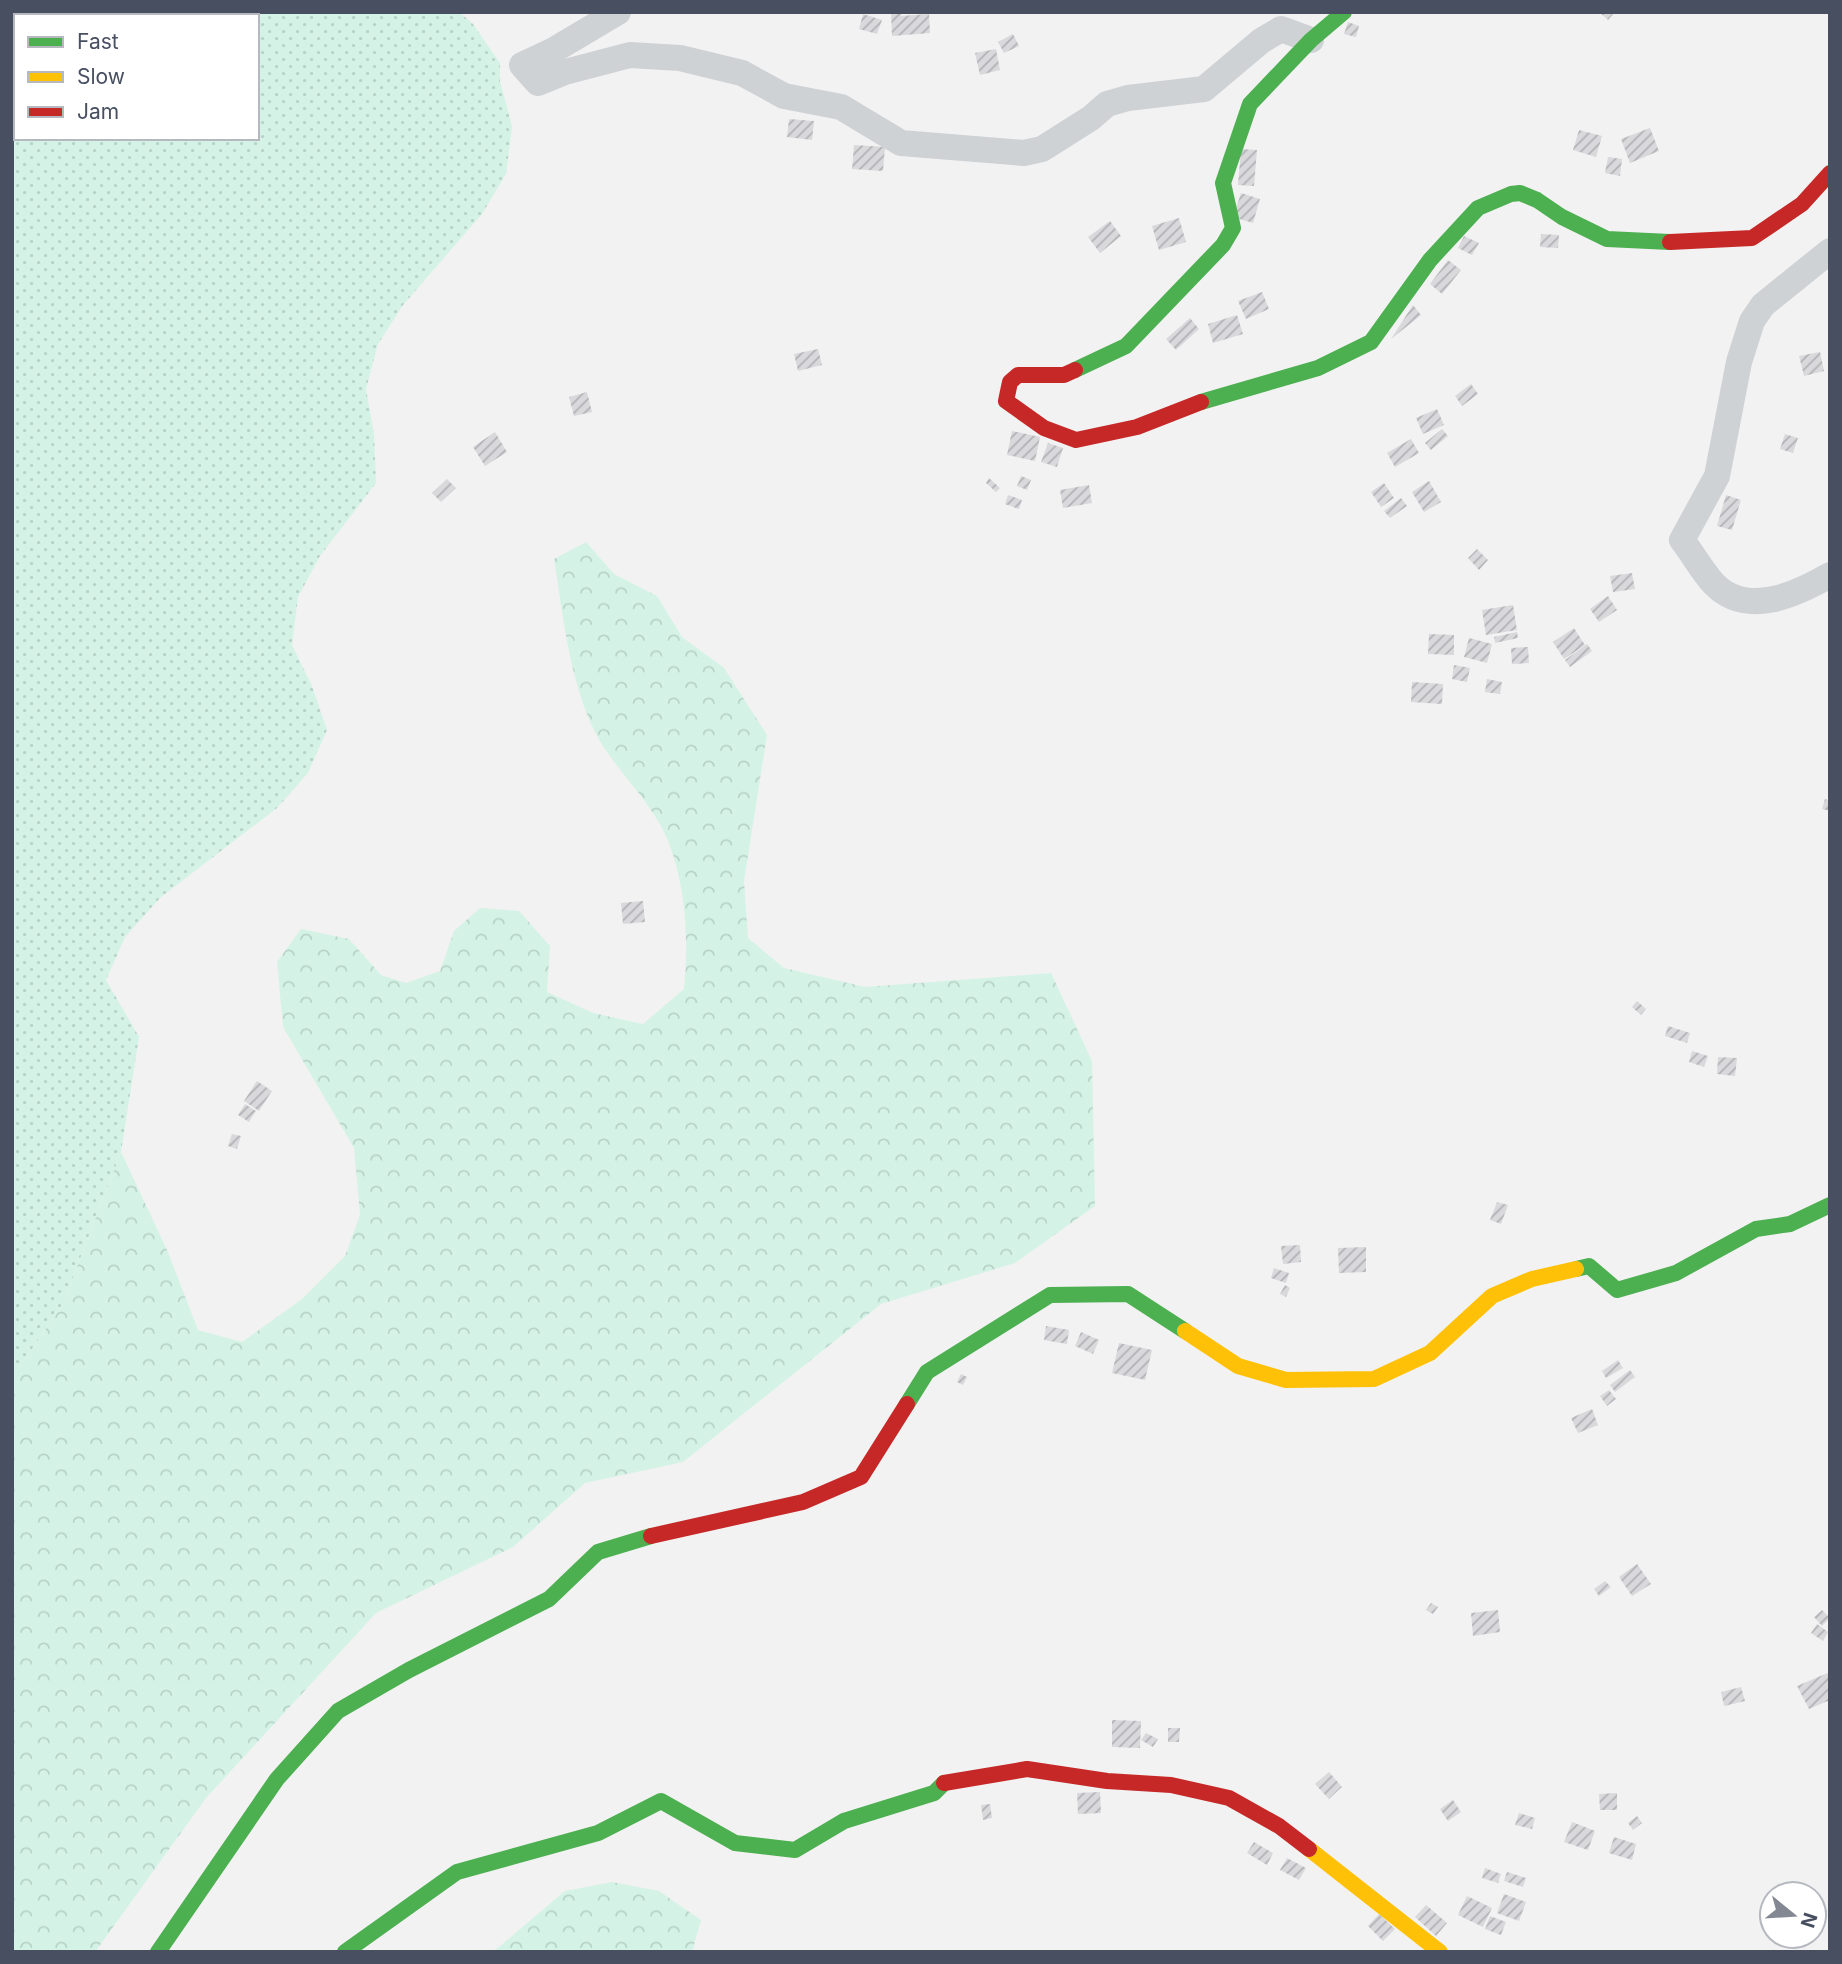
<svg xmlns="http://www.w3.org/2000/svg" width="1842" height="1964" viewBox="0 0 1842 1964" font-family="Inter,sans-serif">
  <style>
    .grass { fill: url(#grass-dots); fill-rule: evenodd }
    .forest { fill: url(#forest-crowns) }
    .building { fill: url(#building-hatch) }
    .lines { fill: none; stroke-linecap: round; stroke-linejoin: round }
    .street { stroke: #cfd2d5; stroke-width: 26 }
    .fast { stroke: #4caf50; stroke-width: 16 }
    .slow { stroke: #ffc107; stroke-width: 16 }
    .jam { stroke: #c62828; stroke-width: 16 }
  </style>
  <defs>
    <pattern id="grass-dots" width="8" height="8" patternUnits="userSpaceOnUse" patternTransform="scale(1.75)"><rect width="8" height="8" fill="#d4f3e6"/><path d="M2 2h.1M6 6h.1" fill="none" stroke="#b7d2c8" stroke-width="1.8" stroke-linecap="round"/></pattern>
    <pattern id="forest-crowns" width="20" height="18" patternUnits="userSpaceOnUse" patternTransform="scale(1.75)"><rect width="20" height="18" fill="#d4f3e6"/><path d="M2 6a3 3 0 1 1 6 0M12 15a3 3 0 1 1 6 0" fill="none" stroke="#b7d2c8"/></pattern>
    <pattern id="building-hatch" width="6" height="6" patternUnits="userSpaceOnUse" patternTransform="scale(1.75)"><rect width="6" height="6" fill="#d9d9dc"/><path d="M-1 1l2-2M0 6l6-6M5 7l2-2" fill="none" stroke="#b2b2b6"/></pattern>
  </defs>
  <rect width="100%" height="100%" fill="#f2f2f2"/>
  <!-- grass -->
  <path class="grass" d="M 12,12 L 459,12 L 473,24 L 500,63 L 500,81 L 512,126 L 506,174 L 482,214 L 403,305 L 378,344 L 366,389 L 374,435 L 376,483 L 320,556 L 298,597 L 292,645 L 312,686 L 327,730 L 308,773 L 277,808 L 161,897 L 125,937 L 106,980 L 139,1037 L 121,1152 L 62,1306 L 12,1377 ZM 16,16 L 257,16 L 257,138 L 16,138 Z"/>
  <!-- forest -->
  <path class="forest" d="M 586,542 L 614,574 L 657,596 L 682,637 L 724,668 L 767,735 L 744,881 L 748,938 L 784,968 L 865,987 L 1051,973 L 1092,1061 L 1095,1206 L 1015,1263 L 881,1304 L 683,1462 L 585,1483 L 513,1547 L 376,1613 L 206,1798 L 95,1952 L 12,1952 L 12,1377 L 62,1306 L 121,1152 L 167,1250 L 198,1330 L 242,1342 L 302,1299 L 345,1256 L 360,1215 L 354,1148 L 283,1027 L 277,962 L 301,929 L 349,939 L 381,975 L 406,983 L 440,971 L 454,931 L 480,908 L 519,911 L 550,946 L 547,992 L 593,1013 L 643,1024 L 684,989 C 689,938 686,879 664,832 C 646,795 612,767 594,730 C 569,678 563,615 554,559 Z
    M 612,1882 L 659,1891 L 701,1920 L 692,1952 L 493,1952 L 565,1891 Z"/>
  <!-- building -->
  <path class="building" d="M 891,12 L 901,12 L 901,16 L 929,14 L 930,33 L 892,36 Z
    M 1599,12 L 1615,12 L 1608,20 Z
    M 863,14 L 882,20 L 877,34 L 859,29 Z
    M 1348,22 L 1359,26 L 1356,37 L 1344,34 Z
    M 1013,34 L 1019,46 L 1004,53 L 998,42 Z
    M 996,49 L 1000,70 L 980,75 L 975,53 Z
    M 789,119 L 814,121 L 812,140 L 787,137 Z
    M 1650,128 L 1659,151 L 1630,163 L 1621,139 Z
    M 1579,130 L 1602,136 L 1596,157 L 1573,150 Z
    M 854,145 L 885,147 L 883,171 L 852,169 Z
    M 1241,149 L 1257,150 L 1254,186 L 1238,185 Z
    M 1608,157 L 1622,159 L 1620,176 L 1605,173 Z
    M 1241,193 L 1260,199 L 1253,223 L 1233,217 Z
    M 1179,218 L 1186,242 L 1159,250 L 1152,226 Z
    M 1110,221 L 1121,236 L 1100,253 L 1088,237 Z
    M 1541,234 L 1559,235 L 1558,248 L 1540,247 Z
    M 1464,236 L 1479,243 L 1472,255 L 1458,248 Z
    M 1448,260 L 1461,270 L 1442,294 L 1430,284 Z
    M 1262,292 L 1269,309 L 1246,319 L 1238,301 Z
    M 1413,305 L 1421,315 L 1391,339 Z
    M 1237,315 L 1243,334 L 1213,343 L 1208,324 Z
    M 1190,318 L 1199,329 L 1176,350 L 1166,339 Z
    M 818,349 L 822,365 L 798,371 L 794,354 Z
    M 1820,352 L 1824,371 L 1804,376 L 1799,356 Z
    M 1471,384 L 1478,394 L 1462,406 L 1455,396 Z
    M 587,392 L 592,412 L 574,416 L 569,397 Z
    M 1437,409 L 1444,425 L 1423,434 L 1416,418 Z
    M 1442,429 L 1448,436 L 1431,450 L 1425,443 Z
    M 1012,431 L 1040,437 L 1035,461 L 1007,455 Z
    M 495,432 L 507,452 L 485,466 L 473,447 Z
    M 1785,434 L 1798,438 L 1793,453 L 1780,449 Z
    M 1411,439 L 1419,453 L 1395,467 L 1387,453 Z
    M 1048,443 L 1063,448 L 1057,467 L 1041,462 Z
    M 1021,476 L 1031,480 L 1027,490 L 1017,486 Z
    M 989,478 L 1000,488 L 996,492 L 986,483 Z
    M 447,479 L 456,488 L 441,502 L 432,493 Z
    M 1429,481 L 1441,502 L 1424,512 L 1412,492 Z
    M 1384,483 L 1394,498 L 1381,507 L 1371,492 Z
    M 1089,485 L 1092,503 L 1063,508 L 1060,490 Z
    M 1008,495 L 1022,500 L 1019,509 L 1005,504 Z
    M 1726,495 L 1741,500 L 1732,530 L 1717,526 Z
    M 1401,498 L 1407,506 L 1390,518 L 1384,511 Z
    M 1477,549 L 1488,560 L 1479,570 L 1468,558 Z
    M 1632,573 L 1635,589 L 1613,592 L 1610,576 Z
    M 1608,596 L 1617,610 L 1599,622 L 1590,609 Z
    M 1513,605 L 1517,630 L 1486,635 L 1482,610 Z
    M 1574,628 L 1585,645 L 1564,659 L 1553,642 Z
    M 1517,632 L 1518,638 L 1495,643 L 1494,637 Z
    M 1429,634 L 1454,635 L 1454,655 L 1428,654 Z
    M 1469,638 L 1492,644 L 1487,663 L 1464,657 Z
    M 1587,644 L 1592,651 L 1570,667 L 1565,660 Z
    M 1528,647 L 1529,663 L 1512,664 L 1511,648 Z
    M 1454,665 L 1470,668 L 1467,682 L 1452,679 Z
    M 1487,679 L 1502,682 L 1500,694 L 1485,692 Z
    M 1412,682 L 1443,684 L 1442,704 L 1411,702 Z
    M 1825,799 L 1830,801 L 1830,811 L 1822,809 Z
    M 643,901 L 645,922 L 623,924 L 621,903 Z
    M 1637,1001 L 1646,1009 L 1641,1015 L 1632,1007 Z
    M 1668,1026 L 1690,1033 L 1687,1043 L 1665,1036 Z
    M 1692,1051 L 1708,1056 L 1704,1067 L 1689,1062 Z
    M 1718,1057 L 1737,1058 L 1735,1076 L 1717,1074 Z
    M 257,1081 L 272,1091 L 259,1111 L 244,1101 Z
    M 245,1104 L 256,1111 L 249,1122 L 238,1115 Z
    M 232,1134 L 241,1136 L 237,1149 L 228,1146 Z
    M 1497,1202 L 1508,1205 L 1501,1224 L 1490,1220 Z
    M 1300,1245 L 1301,1262 L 1283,1264 L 1281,1246 Z
    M 1366,1247 L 1366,1272 L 1339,1273 L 1338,1248 Z
    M 1274,1268 L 1289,1273 L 1286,1283 L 1271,1278 Z
    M 1285,1285 L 1290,1288 L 1286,1297 L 1280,1294 Z
    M 1046,1326 L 1069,1330 L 1067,1344 L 1044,1340 Z
    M 1081,1332 L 1099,1340 L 1093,1354 L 1075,1346 Z
    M 1119,1343 L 1152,1350 L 1145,1380 L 1112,1373 Z
    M 1618,1360 L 1623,1368 L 1606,1378 L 1602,1371 Z
    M 1630,1370 L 1635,1377 L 1615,1392 L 1610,1385 Z
    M 961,1374 L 967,1377 L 963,1385 L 957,1382 Z
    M 1609,1390 L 1616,1399 L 1607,1406 L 1600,1396 Z
    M 1592,1409 L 1598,1425 L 1578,1433 L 1571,1418 Z
    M 1637,1564 L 1651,1584 L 1632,1596 L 1619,1577 Z
    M 1605,1581 L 1611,1587 L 1599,1596 L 1594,1589 Z
    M 1431,1603 L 1438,1607 L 1433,1614 L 1426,1610 Z
    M 1498,1610 L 1500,1632 L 1473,1636 L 1471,1613 Z
    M 1822,1610 L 1830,1618 L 1822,1626 L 1814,1617 Z
    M 1817,1624 L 1828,1632 L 1823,1641 L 1811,1633 Z
    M 1830,1672 L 1830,1700 L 1809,1709 L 1797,1686 Z
    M 1741,1687 L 1745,1701 L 1724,1706 L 1721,1692 Z
    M 1112,1720 L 1141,1721 L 1140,1748 L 1112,1747 Z
    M 1168,1728 L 1180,1728 L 1179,1742 L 1168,1742 Z
    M 1146,1733 L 1158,1739 L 1153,1747 L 1141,1740 Z
    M 1329,1772 L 1342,1787 L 1329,1799 L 1315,1784 Z
    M 1100,1792 L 1101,1813 L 1078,1814 L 1077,1793 Z
    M 1617,1793 L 1617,1810 L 1600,1810 L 1599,1794 Z
    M 1453,1800 L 1461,1812 L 1448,1821 L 1440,1809 Z
    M 990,1804 L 992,1818 L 983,1820 L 981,1805 Z
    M 1519,1813 L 1535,1818 L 1532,1829 L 1515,1825 Z
    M 1637,1816 L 1642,1823 L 1633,1830 L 1628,1823 Z
    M 1572,1822 L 1595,1831 L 1588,1850 L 1564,1842 Z
    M 1614,1837 L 1636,1844 L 1632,1860 L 1609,1853 Z
    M 1254,1842 L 1273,1853 L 1267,1865 L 1247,1853 Z
    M 1287,1858 L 1306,1868 L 1299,1880 L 1280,1870 Z
    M 1485,1868 L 1501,1874 L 1498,1883 L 1482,1878 Z
    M 1507,1872 L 1526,1878 L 1523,1887 L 1504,1881 Z
    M 1504,1894 L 1526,1902 L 1519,1921 L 1497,1913 Z
    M 1467,1896 L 1492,1908 L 1483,1927 L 1458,1915 Z
    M 1426,1905 L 1447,1923 L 1436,1936 L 1415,1917 Z
    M 1379,1914 L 1395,1929 L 1383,1941 L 1368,1926 Z
    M 1490,1916 L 1506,1922 L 1501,1935 L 1485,1929 Z"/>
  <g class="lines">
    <!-- street -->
    <path class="street" d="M 618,12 L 554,50 L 522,65 L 538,83 L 565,72 L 630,55 L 680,58 L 742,73 L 784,96 L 841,107 L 901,143 L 1024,153 L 1042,149 L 1091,118 L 1107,104 L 1128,98 L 1204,89 L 1261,41 L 1281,29 L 1311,40
      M 1830,251 L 1763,305 L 1752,321 L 1739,362 L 1717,476 L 1682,540 C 1693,554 1702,571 1714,584 C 1747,618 1797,594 1830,575"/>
    <!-- fast -->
    <path class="fast" d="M 1075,370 L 1126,346 L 1223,245 L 1233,228 L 1223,183 L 1250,104 L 1311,40 L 1344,12
      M 1201,402 L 1318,368 L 1371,342 L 1430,260 L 1478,208 L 1511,194 L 1520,193 L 1537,200 L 1562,217 L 1607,239 L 1670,242
      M 1576,1269 L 1589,1266 L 1617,1290 L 1676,1273 L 1756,1229 L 1790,1224 L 1830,1205
      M 907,1404 L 927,1372 L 1050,1295 L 1128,1294 L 1185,1331
      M 158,1952 L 277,1779 L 338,1711 L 409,1670 L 549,1599 L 598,1552 L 651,1536
      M 345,1952 L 457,1872 L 598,1833 L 661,1801 L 735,1843 L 795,1850 L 844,1821 L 934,1793 L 944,1783"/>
    <!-- slow -->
    <path class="slow" d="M 1185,1331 L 1238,1366 L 1286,1380 L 1374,1379 L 1430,1353 L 1492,1296 L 1532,1279 L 1576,1269
      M 1309,1849 L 1440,1952"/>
    <!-- jam -->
    <path class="jam" d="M 1670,242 L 1752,238 L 1802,204 L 1830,173
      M 1075,370 L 1064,375 L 1018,375 L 1010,382 L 1006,401 L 1044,428 L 1076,440 L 1137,427 L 1201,402
      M 651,1536 L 803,1502 L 861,1477 L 907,1404
      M 944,1783 L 1027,1769 L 1107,1781 L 1171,1785 L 1229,1798 L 1279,1826 L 1309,1849"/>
  </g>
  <!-- border -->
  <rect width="1842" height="1964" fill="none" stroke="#474f60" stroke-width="28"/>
  <!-- legend -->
  <rect x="14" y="14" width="245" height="126" fill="#ffffff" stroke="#b5b9bf" stroke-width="2"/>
  <rect x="28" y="37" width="35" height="10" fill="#4caf50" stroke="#b5b9bf" stroke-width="2"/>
  <text x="77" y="49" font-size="21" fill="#474f60">Fast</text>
  <rect x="28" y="72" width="35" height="10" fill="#ffc107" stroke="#b5b9bf" stroke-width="2"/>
  <text x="77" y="84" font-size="21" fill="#474f60">Slow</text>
  <rect x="28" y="107" width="35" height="10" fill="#c62828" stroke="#b5b9bf" stroke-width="2"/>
  <text x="77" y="119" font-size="21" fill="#474f60">Jam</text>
  <!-- north arrow -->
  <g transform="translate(1793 1915) rotate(108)"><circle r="33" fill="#ffffff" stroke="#b5b9bf" stroke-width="2"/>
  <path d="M0-5L12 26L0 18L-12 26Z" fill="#838893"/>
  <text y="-10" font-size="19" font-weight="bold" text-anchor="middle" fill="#474f60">N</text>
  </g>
</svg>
